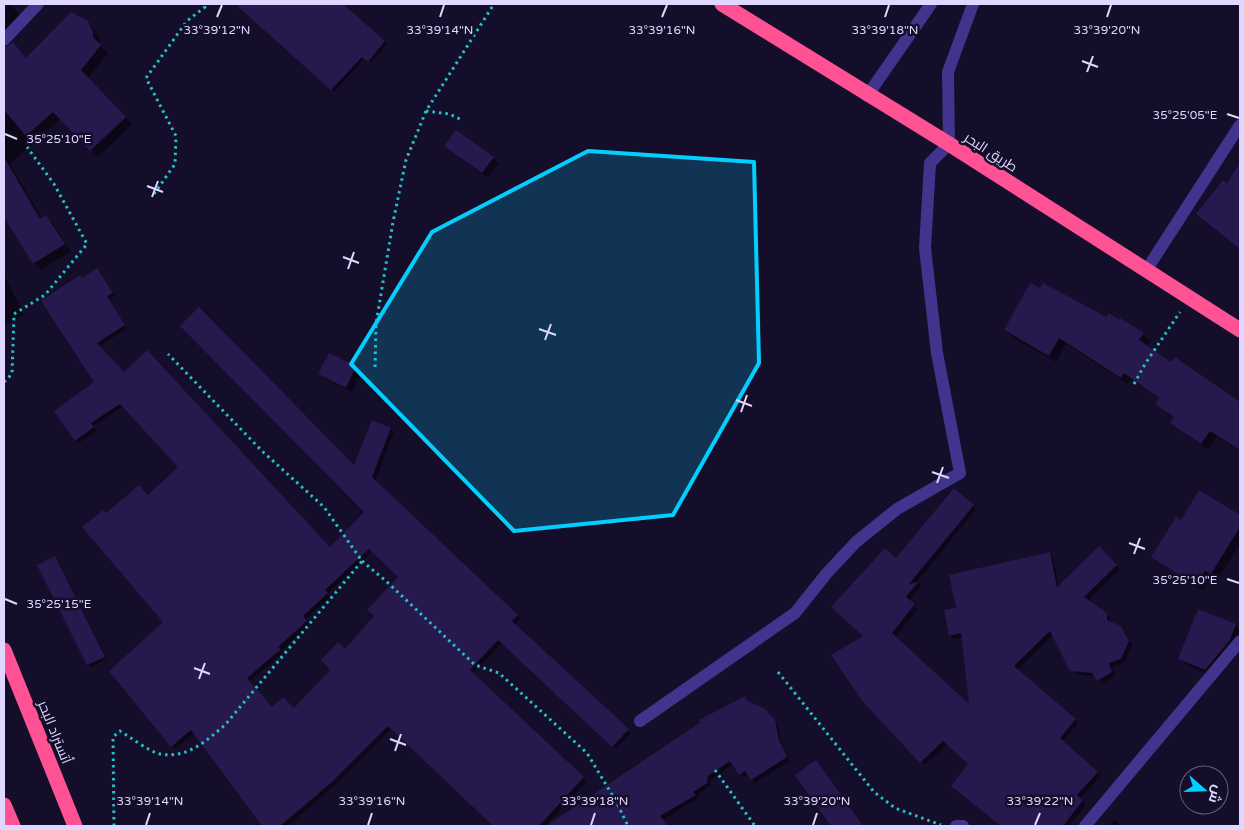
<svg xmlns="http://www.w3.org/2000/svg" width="1244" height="830" viewBox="0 0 1244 830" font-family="'Varela Round',Cairo,sans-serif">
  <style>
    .shadow { fill: #0007; fill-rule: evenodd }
    .building { fill: #27184d; fill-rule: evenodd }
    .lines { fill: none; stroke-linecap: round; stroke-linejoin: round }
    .path { stroke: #24c1c6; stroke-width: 3; stroke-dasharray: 2.5 4; stroke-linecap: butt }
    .street { stroke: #40348d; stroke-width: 12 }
    .highway { stroke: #ff5295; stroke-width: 15 }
    .marked { fill: #03cfff; fill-opacity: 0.2; stroke: #03cfff; stroke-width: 4; stroke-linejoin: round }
    .ticks { fill: none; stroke: #dfd7ff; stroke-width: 2 }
    .labels { text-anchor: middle; stroke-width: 5; stroke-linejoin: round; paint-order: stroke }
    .street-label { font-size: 14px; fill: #dfd7ff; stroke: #150e2a }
    .ticks-label { font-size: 12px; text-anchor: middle; fill: #dfd7ff; stroke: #150e2a; stroke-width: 5; stroke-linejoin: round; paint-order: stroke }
  </style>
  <rect width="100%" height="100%" fill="#150e2a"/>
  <!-- shadow -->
  <path class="shadow" d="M 4,4 L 10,4 L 24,20 L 4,44 Z
    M 246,4 L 341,4 L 387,44 L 371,63 L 365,58 L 334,92 L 242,8 Z
    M 87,22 L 95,30 L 100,40 L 99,45 L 108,53 L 88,78 L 132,124 L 98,157 L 60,119 L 10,164 L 42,219 L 46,216 L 53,224 L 71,252 L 41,270 L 34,263 L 4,215 L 4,63 L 7,60 L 4,56 L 4,49 L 13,44 L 27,59 Z
    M 451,151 L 493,158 L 499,163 L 488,178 Z
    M 1240,166 L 1240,249 L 1203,220 Z
    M 100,273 L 115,296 L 109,300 L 127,328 L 99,347 L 124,374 L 331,549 L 365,512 L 354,467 L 391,429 L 394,432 L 375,481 L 520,619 L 515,625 L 631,733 L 616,749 L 502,643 L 472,674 L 587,781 L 548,823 L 550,825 L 745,697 L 749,703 L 768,714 L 778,725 L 781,745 L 790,761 L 755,783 L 748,774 L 743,777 L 733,764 L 711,780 L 710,786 L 696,796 L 698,798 L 663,820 L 667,826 L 494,826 L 392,728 L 335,785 L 288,826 L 264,826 L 195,733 L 175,749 L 111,671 L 165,622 L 106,515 L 148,497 L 180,467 L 124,406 L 93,426 L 96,431 L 79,443 L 75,440 L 96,383 L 82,279 ZM 373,551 L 400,577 L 376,616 L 345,650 L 332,670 L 294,710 L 272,709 L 249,682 L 283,653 L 281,651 L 309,625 L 305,620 L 330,597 L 327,594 Z
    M 4,274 L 24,315 L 4,326 Z
    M 1106,319 L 1143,334 L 1150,341 L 1146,346 L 1171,364 L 1238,402 L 1240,397 L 1240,451 L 1217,437 L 1208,450 L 1172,423 L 1175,418 L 1156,404 L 1160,399 L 1132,379 L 1128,384 L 1066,344 L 1056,362 L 1012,337 L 1005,330 Z
    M 329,355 L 356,368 L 361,373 L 352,392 L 325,379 L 320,374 Z
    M 1199,492 L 1240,516 L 1240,544 L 1217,580 L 1212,576 L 1203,591 L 1153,557 L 1182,522 Z
    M 973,506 L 976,509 L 917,582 L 921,586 L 909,601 L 918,609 L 895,638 L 971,707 L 963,637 L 954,639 L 950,635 L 958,608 L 1049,554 L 1053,557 L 1059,587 L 1099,547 L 1120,569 L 1088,601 L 1106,614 L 1110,618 L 1110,622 L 1124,631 L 1132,645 L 1125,662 L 1112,667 L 1115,676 L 1102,684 L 1095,676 L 1075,674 L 1054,634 L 1017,670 L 1078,723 L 1062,742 L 1101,776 L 1080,799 L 1086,804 L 1069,826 L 1002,826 L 956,790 L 969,764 L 948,744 L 925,765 L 864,701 L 865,636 L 897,560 Z
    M 57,560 L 107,659 L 91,667 L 88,664 Z
    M 1199,611 L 1236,625 L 1240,630 L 1235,646 L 1211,675 L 1185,664 L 1180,659 Z
    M 1115,820 L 1121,826 L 1109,826 Z"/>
  <!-- building -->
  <path class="building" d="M 235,4 L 343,4 L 385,41 L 368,62 L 362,57 L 331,90 Z
    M 71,12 L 88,21 L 93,32 L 93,37 L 101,45 L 81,70 L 126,117 L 90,151 L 53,112 L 26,136 L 4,110 L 4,48 L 13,42 L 26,58 Z
    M 456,130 L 494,157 L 482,173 L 444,146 Z
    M 4,157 L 40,219 L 46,215 L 65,244 L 33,264 L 4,217 Z
    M 1240,163 L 1240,249 L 1196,214 L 1223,180 L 1227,183 Z
    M 97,268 L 113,293 L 107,296 L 125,325 L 97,343 L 124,372 L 147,350 L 330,547 L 364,512 L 180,326 L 199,307 L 354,465 L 372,420 L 391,428 L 372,477 L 518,615 L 512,621 L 629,729 L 612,747 L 498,640 L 470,670 L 584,777 L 539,826 L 493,826 L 388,726 L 332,782 L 280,826 L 262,826 L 191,730 L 171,747 L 109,671 L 163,622 L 82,527 L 103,510 L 106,513 L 139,485 L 148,495 L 178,467 L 120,404 L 91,423 L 94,427 L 75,441 L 54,411 L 94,382 L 41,301 L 80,275 L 82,278 ZM 369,549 L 398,577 L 367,610 L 374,616 L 345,649 L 338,642 L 321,660 L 330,670 L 294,708 L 283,697 L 272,707 L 247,678 L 281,649 L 278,647 L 307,621 L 303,616 L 328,593 L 325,590 Z
    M 1030,283 L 1040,288 L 1043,283 L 1106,317 L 1109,313 L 1119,320 L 1120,318 L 1144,333 L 1139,340 L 1171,362 L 1175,357 L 1240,402 L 1240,450 L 1210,431 L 1201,444 L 1170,423 L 1174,417 L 1155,404 L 1159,398 L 1124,373 L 1121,378 L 1059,338 L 1049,356 L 1004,330 Z
    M 329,353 L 356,366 L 346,388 L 318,374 Z
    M 954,488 L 974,505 L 909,584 L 918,582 L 906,597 L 915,604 L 892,633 L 969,704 L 961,633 L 949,636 L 944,610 L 956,608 L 949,575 L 1050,552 L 1057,587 L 1099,546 L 1117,565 L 1084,597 L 1107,613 L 1107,620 L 1121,626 L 1129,641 L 1121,659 L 1109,663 L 1112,672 L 1097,681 L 1092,673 L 1070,671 L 1050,631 L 1014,666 L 1076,719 L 1060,738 L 1098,772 L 1077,795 L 1083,800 L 1063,826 L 1001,826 L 951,786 L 968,764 L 943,741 L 920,763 L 863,702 L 831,655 L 863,636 L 831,607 L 885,548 L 896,558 Z
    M 1199,490 L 1240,515 L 1240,527 L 1211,574 L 1205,571 L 1196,585 L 1151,557 L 1176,517 L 1181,520 Z
    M 55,556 L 105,657 L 87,665 L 37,565 Z
    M 1198,609 L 1236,624 L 1230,640 L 1205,670 L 1178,659 Z
    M 745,696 L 748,701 L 765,709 L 775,720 L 779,740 L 787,757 L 751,780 L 745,771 L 739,775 L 730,761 L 708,776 L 707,783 L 693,792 L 696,795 L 660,816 L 668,826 L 546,826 L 701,722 L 699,720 Z
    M 816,760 L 863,826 L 831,826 L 795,775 Z"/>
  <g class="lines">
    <!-- path -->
    <path class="path" d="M 426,111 L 449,114 L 462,120
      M 154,194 L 175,164 L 176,136 L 146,78 L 187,21 L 205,7 L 203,4
      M 375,367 L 376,324 L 393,222 L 406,160 L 426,111 L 494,4
      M 4,382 L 12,374 L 14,314 L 45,295 L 87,244 L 54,184 L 27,147
      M 1134,384 L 1145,364 L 1180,312
      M 362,561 L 386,581 L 475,665 L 499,673 L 587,753 L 617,803 L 628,826
      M 778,672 L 874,792 L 895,808 L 941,825
      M 715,770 L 755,826
      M 114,826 L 113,737 L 120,731 C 130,737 150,752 160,754 C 187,759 206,741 225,725 L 362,561 L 324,507 L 262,451 L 168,354"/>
    <!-- street -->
    <path class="street" d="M 4,40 L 38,4
      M 867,96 L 931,4
      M 1147,269 L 1240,125
      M 640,721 L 795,613 L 827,573 L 856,542 L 897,509 L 960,473 L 937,353 L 925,248 L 930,163 L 949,144 L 948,72 L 973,4
      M 956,826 L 963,826
      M 1085,826 L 1240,641"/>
    <!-- highway -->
    <path class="highway" d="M 722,4 L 949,144 L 1240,330
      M 4,650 L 75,826
      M 4,805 L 13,826"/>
  </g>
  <!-- marked area -->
  <path class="marked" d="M 588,151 L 754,162 L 759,363 L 673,515 L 514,531 L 351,364 L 432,232 Z"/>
  <!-- ticks -->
  <path class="ticks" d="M 217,17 L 222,5M 440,17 L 444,5M 662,17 L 667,5M 885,17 L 889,5M 1107,17 L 1111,5M 1082,61 L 1098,67M 1087,72 L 1093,56M 1227,114 L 1239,118M 5,134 L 17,139M 147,186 L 163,192M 152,197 L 158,181M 343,257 L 359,263M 348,269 L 354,252M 539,329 L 556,335M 545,340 L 551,324M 736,400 L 752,406M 741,412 L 747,395M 932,472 L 949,478M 937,483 L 943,467M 1129,543 L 1145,549M 1134,554 L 1140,538M 1227,579 L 1239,583M 5,599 L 17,604M 194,668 L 210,674M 199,679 L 205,663M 390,739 L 406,745M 395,751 L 401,734M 146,825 L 150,813M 368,825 L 372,813M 591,825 L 595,813M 813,825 L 817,813M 1035,825 L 1040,813"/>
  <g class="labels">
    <!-- street labels -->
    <g class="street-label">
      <text transform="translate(991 152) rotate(33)" y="5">طريق البحر</text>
      <text transform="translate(55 732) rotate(68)" y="5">أتستراد البحر</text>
    </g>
  </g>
  <g class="ticks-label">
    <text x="217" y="34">33°39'12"N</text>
    <text x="440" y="34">33°39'14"N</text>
    <text x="1107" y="34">33°39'20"N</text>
    <text x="662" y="34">33°39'16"N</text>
    <text x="885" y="34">33°39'18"N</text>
    <text x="1185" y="119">35°25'05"E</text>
    <text x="59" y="143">35°25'10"E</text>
    <text x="1185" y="584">35°25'10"E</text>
    <text x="59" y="608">35°25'15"E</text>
    <text x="150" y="805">33°39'14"N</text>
    <text x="372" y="805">33°39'16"N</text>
    <text x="595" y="805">33°39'18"N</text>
    <text x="817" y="805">33°39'20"N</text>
    <text x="1040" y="805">33°39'22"N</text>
  </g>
  <!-- border -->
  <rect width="1244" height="830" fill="none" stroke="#dfd7ff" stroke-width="10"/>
  <!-- north arrow -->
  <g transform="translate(1204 790) rotate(110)"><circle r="24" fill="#150e2a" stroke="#665e7f"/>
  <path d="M0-4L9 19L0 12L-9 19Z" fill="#03cfff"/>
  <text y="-8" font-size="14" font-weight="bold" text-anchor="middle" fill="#dfd7ff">ش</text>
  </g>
</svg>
